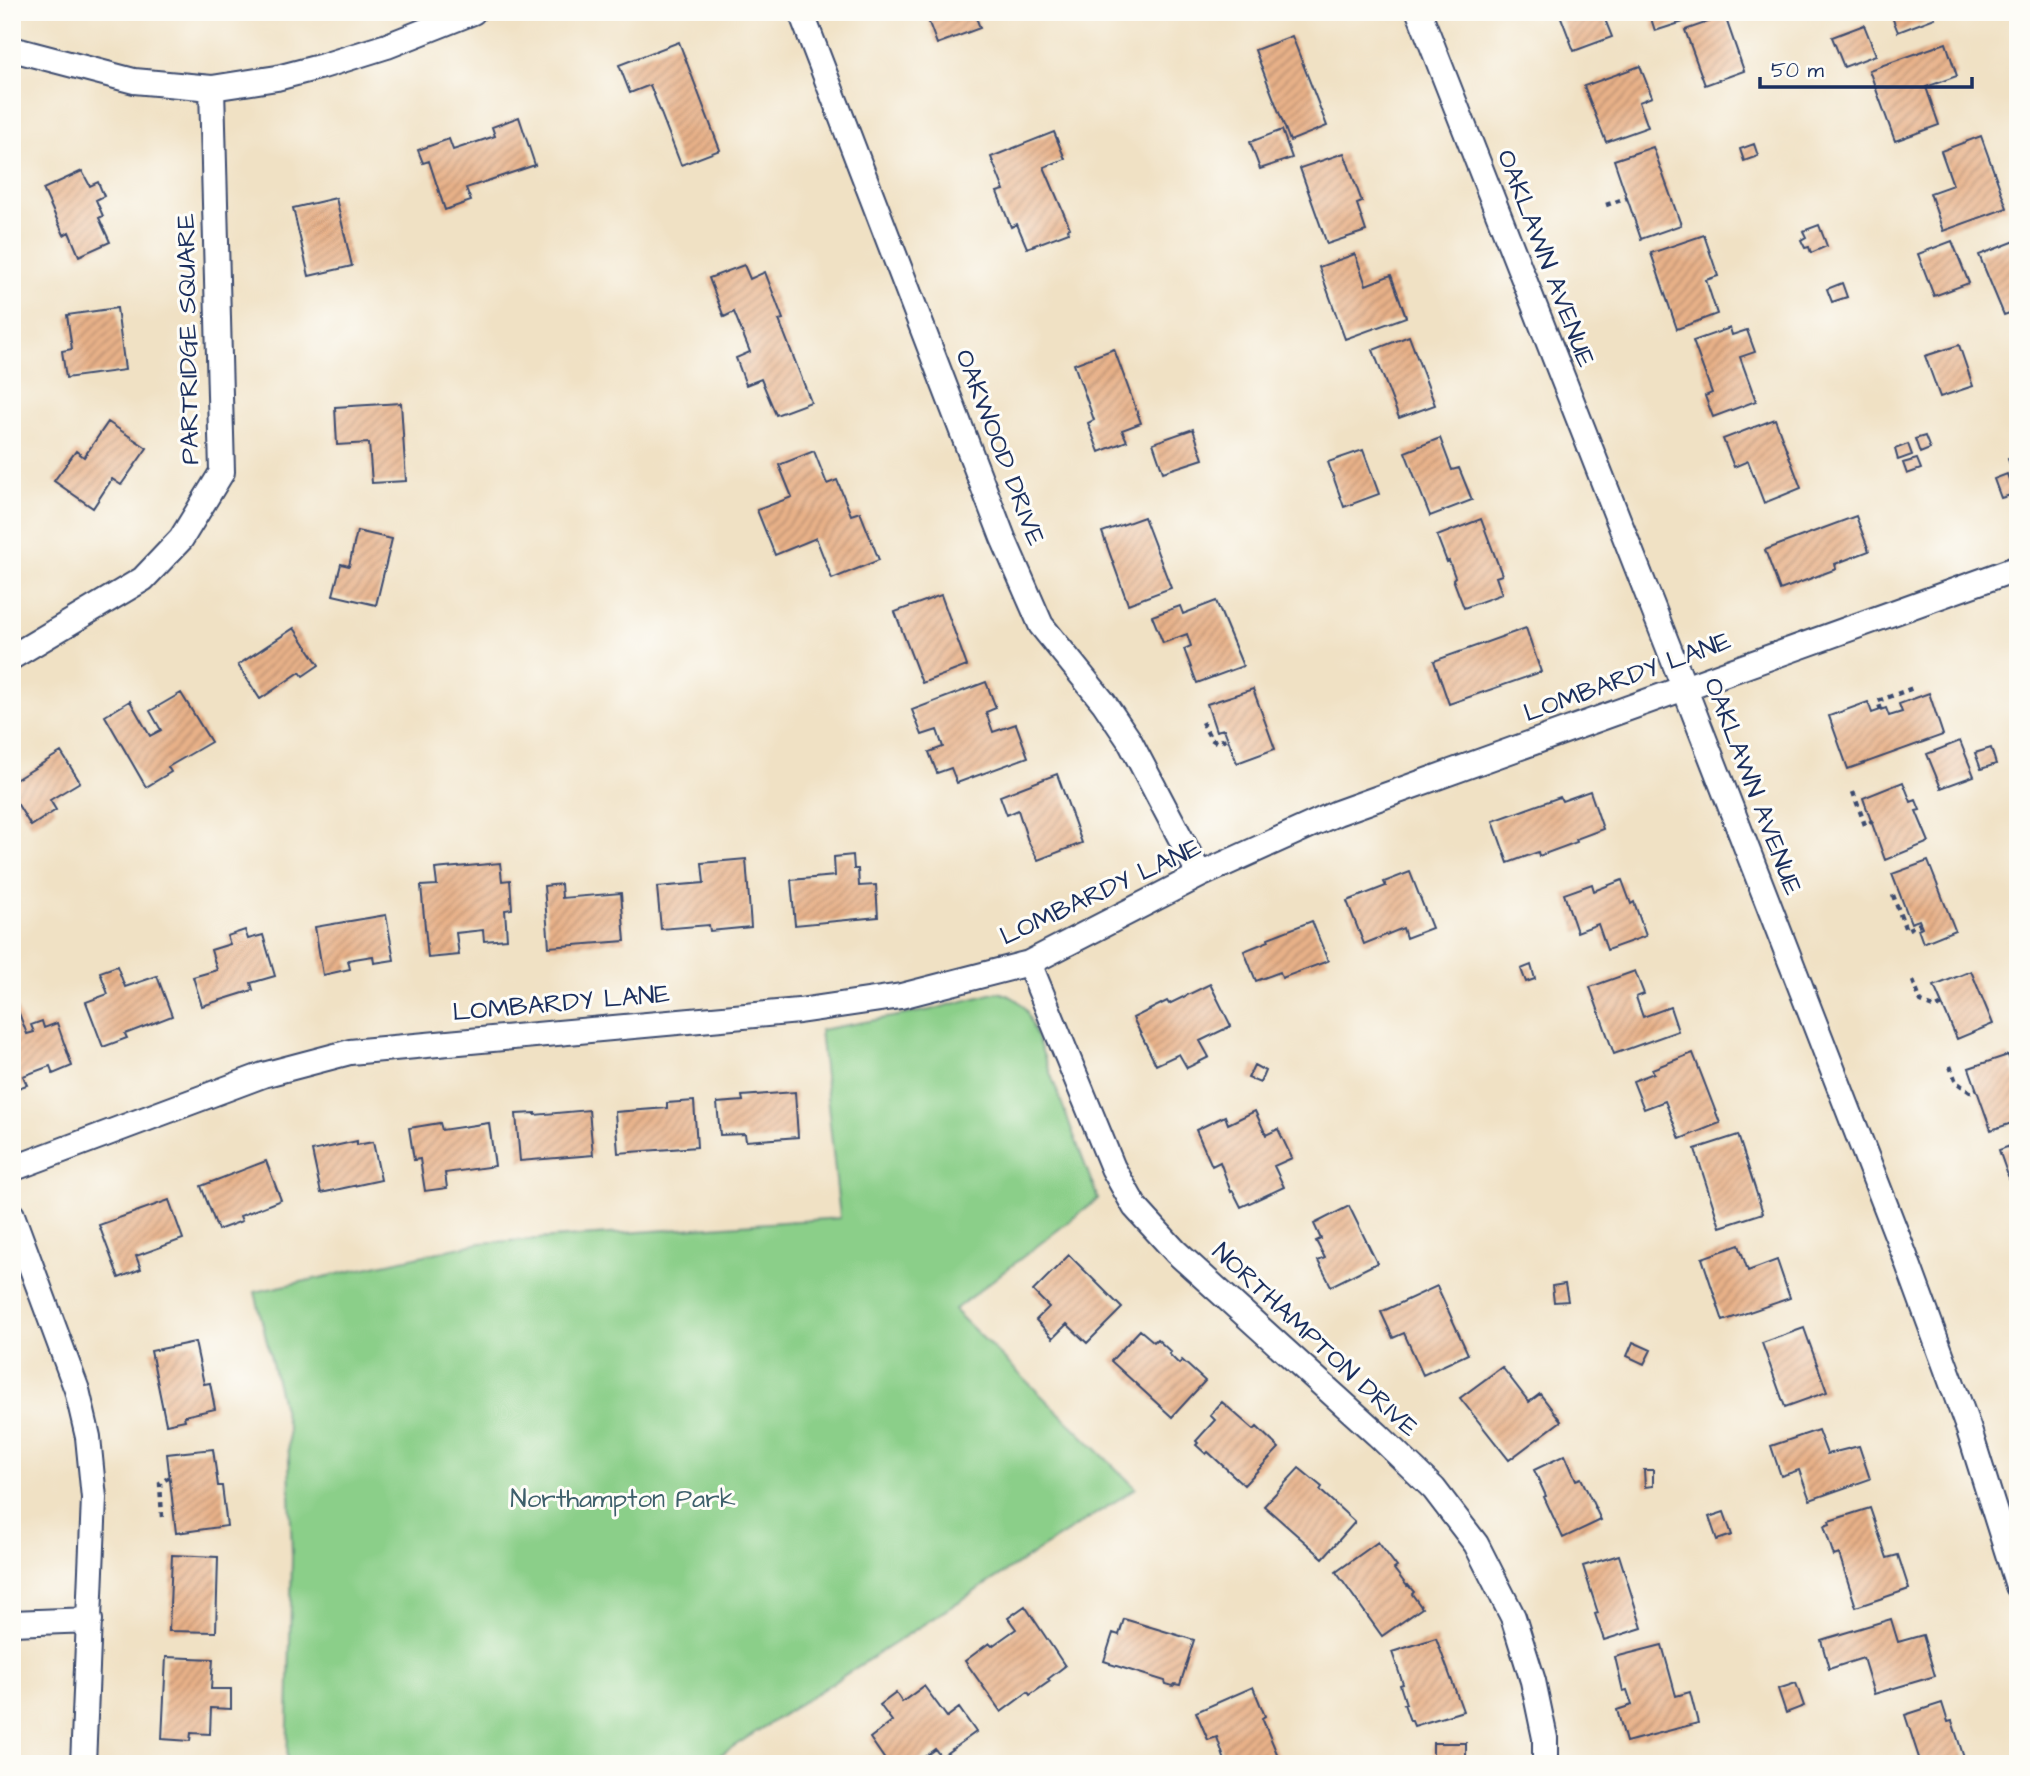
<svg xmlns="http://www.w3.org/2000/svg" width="2030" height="1776" viewBox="0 0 2030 1776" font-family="'Architects Daughter',sans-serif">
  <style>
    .green { fill: #8bcf89; stroke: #537f74; stroke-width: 2 }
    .building { fill: url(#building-hatch) }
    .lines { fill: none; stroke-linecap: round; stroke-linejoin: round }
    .minor-casing { stroke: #3b4a6d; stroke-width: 28 }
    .path { stroke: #3b4a6d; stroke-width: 4.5; stroke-dasharray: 5 5; stroke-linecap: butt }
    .minor { stroke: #fff; stroke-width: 24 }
    .labels { text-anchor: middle; stroke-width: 6; stroke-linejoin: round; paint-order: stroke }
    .street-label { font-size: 26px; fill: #1b2f5e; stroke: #fdfcf7 }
    .park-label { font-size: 26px; fill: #3d5f6b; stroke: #fdfcf7 }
  </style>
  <defs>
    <pattern id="building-hatch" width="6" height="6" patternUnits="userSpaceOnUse" patternTransform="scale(1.75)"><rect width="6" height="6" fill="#e8b188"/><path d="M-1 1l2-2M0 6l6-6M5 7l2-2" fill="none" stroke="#bb9072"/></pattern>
  </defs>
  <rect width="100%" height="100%" fill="#fdfcf7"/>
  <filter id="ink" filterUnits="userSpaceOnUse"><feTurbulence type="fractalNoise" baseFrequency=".0143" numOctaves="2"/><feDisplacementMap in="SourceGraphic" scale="14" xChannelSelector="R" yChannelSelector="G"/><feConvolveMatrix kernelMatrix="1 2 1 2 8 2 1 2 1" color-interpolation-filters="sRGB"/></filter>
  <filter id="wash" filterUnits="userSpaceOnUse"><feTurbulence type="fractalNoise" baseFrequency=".00686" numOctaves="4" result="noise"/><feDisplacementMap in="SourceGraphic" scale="28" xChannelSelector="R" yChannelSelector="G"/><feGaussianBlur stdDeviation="1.57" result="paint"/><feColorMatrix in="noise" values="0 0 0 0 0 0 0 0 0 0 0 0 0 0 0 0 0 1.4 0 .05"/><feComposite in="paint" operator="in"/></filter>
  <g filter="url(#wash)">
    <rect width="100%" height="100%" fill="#f0e1c4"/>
    <!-- green -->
    <path class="green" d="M 998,992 C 1012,996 1020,1000 1027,1012 L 1098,1199 L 954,1310 L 1136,1488 L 706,1764 L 287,1764 L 292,1557 L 288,1430 L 255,1292 L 480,1243 L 840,1218 L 820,1030 L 930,1010 Z"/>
    <g id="blocks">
      <!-- building -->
      <path class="building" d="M 925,12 L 974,12 L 980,28 L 937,44 Z
        M 1559,12 L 1602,12 L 1612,37 L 1574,51 Z
        M 1649,12 L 1683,12 L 1686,21 L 1655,31 Z
        M 1890,12 L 1933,12 L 1935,18 L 1898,32 Z
        M 1725,16 L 1744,71 L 1705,85 L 1685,30 Z
        M 1864,25 L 1876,55 L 1844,67 L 1832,37 Z
        M 1292,36 L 1327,126 L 1290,141 L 1255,50 Z
        M 679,42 L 720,150 L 681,165 L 650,85 L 630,93 L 619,65 Z
        M 1946,43 L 1957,76 L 1926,87 L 1939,125 L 1895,141 L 1869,70 Z
        M 1640,66 L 1652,97 L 1639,102 L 1648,127 L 1606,142 L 1584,86 Z
        M 519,117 L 535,165 L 466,188 L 471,201 L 445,210 L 429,161 L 423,163 L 418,150 L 449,139 L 453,150 L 495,136 L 492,127 Z
        M 1282,130 L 1292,158 L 1260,169 L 1250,142 Z
        M 1054,132 L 1065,159 L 1044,167 L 1070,228 L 1068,229 L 1069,232 L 1027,248 L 1017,224 L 1011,227 L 997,192 L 1004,190 L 991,157 Z
        M 1981,136 L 2007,208 L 1943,231 L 1930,193 L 1953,185 L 1941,151 Z
        M 1754,144 L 1758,156 L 1744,161 L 1740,149 Z
        M 1653,147 L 1681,225 L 1641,239 L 1614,160 Z
        M 1344,153 L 1362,202 L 1357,204 L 1366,231 L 1327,244 L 1300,168 Z
        M 82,171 L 90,186 L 98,182 L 104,196 L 96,200 L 103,216 L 99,218 L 110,242 L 79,256 L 69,232 L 64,235 L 43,189 Z
        M 336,198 L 352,266 L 309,276 L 293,208 Z
        M 1819,225 L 1827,246 L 1811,253 L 1809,247 L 1805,248 L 1801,240 L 1806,237 L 1803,231 Z
        M 1704,235 L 1718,276 L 1706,280 L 1717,314 L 1677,329 L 1651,253 Z
        M 2018,240 L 2018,310 L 2004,315 L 1979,255 Z
        M 1952,241 L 1969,283 L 1934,296 L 1918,254 Z
        M 1355,254 L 1366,285 L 1391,275 L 1406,317 L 1345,339 L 1319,267 Z
        M 744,265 L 750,279 L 765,272 L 783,319 L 779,320 L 811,402 L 776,415 L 761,379 L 746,385 L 736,358 L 750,352 L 734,312 L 724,317 L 709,278 Z
        M 1842,283 L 1847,297 L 1832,302 L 1827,289 Z
        M 117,308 L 125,370 L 66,378 L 62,351 L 72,349 L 67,315 Z
        M 1730,328 L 1732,335 L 1747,330 L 1755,352 L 1740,357 L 1756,401 L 1713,417 L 1705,396 L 1712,393 L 1693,341 Z
        M 1409,336 L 1435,405 L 1399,418 L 1373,350 Z
        M 1959,345 L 1973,386 L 1940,397 L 1925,356 Z
        M 1114,349 L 1141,423 L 1122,430 L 1127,441 L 1099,452 L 1088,423 L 1094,420 L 1074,364 Z
        M 401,403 L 406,481 L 372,483 L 369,443 L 337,445 L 335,407 Z
        M 1775,419 L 1801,488 L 1764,503 L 1748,461 L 1734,467 L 1723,439 Z
        M 108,422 L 147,448 L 121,485 L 112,479 L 93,508 L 54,481 L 76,451 L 84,457 Z
        M 1193,429 L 1203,459 L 1163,472 L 1153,443 Z
        M 1925,436 L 1930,449 L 1920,453 L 1915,439 Z
        M 1440,438 L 1452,470 L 1459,468 L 1472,500 L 1430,516 L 1405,452 Z
        M 1908,444 L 1912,455 L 1898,460 L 1895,449 Z
        M 1363,450 L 1379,494 L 1344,507 L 1328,462 Z
        M 814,451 L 827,484 L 837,480 L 851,515 L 860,512 L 879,560 L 832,579 L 816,538 L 775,555 L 757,510 L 792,497 L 779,465 Z
        M 2018,455 L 2018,483 L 2017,483 L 2008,459 Z
        M 1917,459 L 1921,469 L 1907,474 L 1903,463 Z
        M 2007,474 L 2014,494 L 2001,498 L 1994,479 Z
        M 1856,516 L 1869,551 L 1835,564 L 1836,569 L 1780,590 L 1765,550 Z
        M 1144,517 L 1171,588 L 1128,604 L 1102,532 Z
        M 1481,519 L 1502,575 L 1496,577 L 1502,594 L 1464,608 L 1453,579 L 1455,577 L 1449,561 L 1447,562 L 1437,536 Z
        M 357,531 L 392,539 L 376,605 L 333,595 L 341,564 L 349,566 Z
        M 941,595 L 967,666 L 922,683 L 895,612 Z
        M 1216,601 L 1243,666 L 1197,683 L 1184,649 L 1191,646 L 1187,634 L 1163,643 L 1152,616 L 1180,606 L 1183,614 Z
        M 294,628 L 319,665 L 303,676 L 300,672 L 260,699 L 238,665 Z
        M 1526,628 L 1541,672 L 1449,704 L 1434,661 Z
        M 986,682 L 996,708 L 986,712 L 993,732 L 1016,724 L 1028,757 L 957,783 L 951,768 L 937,773 L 929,752 L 943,747 L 937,730 L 922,735 L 912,710 Z
        M 1253,689 L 1275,749 L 1237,763 L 1224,729 L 1216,731 L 1207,704 Z
        M 181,693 L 211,742 L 168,767 L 171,772 L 146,787 L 105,716 L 130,701 L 150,736 L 161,730 L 150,711 Z
        M 1929,693 L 1943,735 L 1848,769 L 1829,716 L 1868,702 L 1872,713 L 1886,708 L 1889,716 L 1902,712 L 1899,704 Z
        M 1960,741 L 1974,776 L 1941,788 L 1927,754 Z
        M 1991,748 L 1996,764 L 1981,769 L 1975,753 Z
        M 61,752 L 80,782 L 50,800 L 56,810 L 31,826 L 12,795 L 12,782 Z
        M 1057,774 L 1082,843 L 1038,860 L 1028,841 L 1018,810 L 1007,815 L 1000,796 Z
        M 1903,782 L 1911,802 L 1916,800 L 1920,810 L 1916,811 L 1929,842 L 1885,860 L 1863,798 Z
        M 1590,791 L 1603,829 L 1576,839 L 1577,842 L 1539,856 L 1538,852 L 1508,863 L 1493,821 L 1560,797 L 1562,801 Z
        M 853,855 L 854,869 L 858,869 L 859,886 L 876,885 L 878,917 L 795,925 L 791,880 L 835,876 L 834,857 Z
        M 746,859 L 751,927 L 710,931 L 709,925 L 661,929 L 657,887 L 704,883 L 702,863 Z
        M 1928,861 L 1955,930 L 1923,943 L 1918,929 L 1922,927 L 1919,920 L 1911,923 L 1892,874 Z
        M 500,863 L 502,881 L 510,880 L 512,909 L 505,910 L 507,939 L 484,941 L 483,930 L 456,933 L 459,955 L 428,958 L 421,886 L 437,885 L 435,869 Z
        M 1410,872 L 1432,928 L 1406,938 L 1403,928 L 1364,944 L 1347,901 L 1386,886 L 1384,882 Z
        M 1622,880 L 1631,904 L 1634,902 L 1646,936 L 1607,950 L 1598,924 L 1577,932 L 1564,894 L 1592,884 L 1594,891 Z
        M 561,884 L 562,898 L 621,893 L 625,941 L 549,947 L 544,886 Z
        M 386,915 L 394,960 L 374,963 L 373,956 L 348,960 L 350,969 L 323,975 L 315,927 Z
        M 1312,921 L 1328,961 L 1282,978 L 1280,972 L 1256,981 L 1244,951 L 1269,941 L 1268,938 Z
        M 245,930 L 248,939 L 263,935 L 275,976 L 251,983 L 253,990 L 202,1006 L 193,977 L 217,970 L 211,950 L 230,944 L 227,936 Z
        M 1531,965 L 1535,979 L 1526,982 L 1521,969 Z
        M 117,966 L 125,987 L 157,976 L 172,1016 L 125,1034 L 127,1038 L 103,1047 L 86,1002 L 108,994 L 100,972 Z
        M 1635,971 L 1644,994 L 1636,997 L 1643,1017 L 1670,1007 L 1678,1031 L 1614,1054 L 1590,987 Z
        M 1971,971 L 1993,1024 L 1957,1039 L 1934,986 Z
        M 1210,984 L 1231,1026 L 1200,1041 L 1209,1057 L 1187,1068 L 1179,1054 L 1156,1065 L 1133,1018 L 1167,1001 L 1169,1004 Z
        M 15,1003 L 27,1034 L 34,1032 L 31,1025 L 42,1021 L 44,1028 L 57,1023 L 72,1066 L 53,1074 L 50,1066 L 23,1076 L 27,1085 L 12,1090 L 12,1004 Z
        M 1693,1053 L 1720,1123 L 1680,1139 L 1665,1101 L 1644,1109 L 1633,1081 L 1654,1073 L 1652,1069 Z
        M 2008,1055 L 2018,1083 L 2018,1121 L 1991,1130 L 1969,1068 Z
        M 1254,1065 L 1265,1071 L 1260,1083 L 1248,1078 Z
        M 795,1092 L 798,1137 L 746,1141 L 745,1134 L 720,1135 L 717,1103 L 743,1101 L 742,1096 Z
        M 694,1101 L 697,1147 L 618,1153 L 615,1112 L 667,1108 L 667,1103 Z
        M 589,1110 L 593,1155 L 520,1161 L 516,1114 L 535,1113 L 535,1115 Z
        M 1255,1111 L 1266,1135 L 1278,1129 L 1292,1158 L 1274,1166 L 1284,1187 L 1241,1207 L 1233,1191 L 1231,1192 L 1220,1162 L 1212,1166 L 1196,1130 L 1225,1116 L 1228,1124 Z
        M 440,1123 L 442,1130 L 489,1123 L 495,1166 L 445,1173 L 447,1188 L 425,1191 L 420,1159 L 414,1160 L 409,1128 Z
        M 1738,1135 L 1763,1213 L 1720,1227 L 1695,1149 Z
        M 357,1141 L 357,1145 L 373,1142 L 381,1180 L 321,1193 L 312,1151 Z
        M 2018,1143 L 2018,1201 L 2017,1201 L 1999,1150 Z
        M 266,1161 L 281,1200 L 240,1216 L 242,1221 L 218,1230 L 201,1186 Z
        M 169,1200 L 183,1239 L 136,1256 L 141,1269 L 119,1278 L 99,1225 Z
        M 1349,1206 L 1377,1263 L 1331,1286 L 1318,1261 L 1325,1258 L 1316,1241 L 1321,1239 L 1314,1224 Z
        M 1739,1245 L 1748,1271 L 1777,1260 L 1790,1298 L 1723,1321 L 1702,1258 Z
        M 1069,1255 L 1122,1308 L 1087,1343 L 1067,1324 L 1053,1338 L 1036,1320 L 1049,1307 L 1033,1291 Z
        M 1565,1284 L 1568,1301 L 1554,1302 L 1552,1286 Z
        M 1437,1286 L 1468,1354 L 1423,1375 L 1404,1333 L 1393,1338 L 1381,1312 Z
        M 1804,1328 L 1827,1392 L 1785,1407 L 1762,1343 Z
        M 1140,1330 L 1154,1342 L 1157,1339 L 1171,1352 L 1169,1354 L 1179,1364 L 1182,1360 L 1205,1381 L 1172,1417 L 1111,1361 Z
        M 195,1342 L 204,1384 L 210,1383 L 215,1409 L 184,1416 L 185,1420 L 166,1424 L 151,1351 Z
        M 1633,1342 L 1651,1350 L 1644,1364 L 1627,1356 Z
        M 1502,1367 L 1529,1402 L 1540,1394 L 1561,1421 L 1509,1460 L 1460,1398 Z
        M 1222,1402 L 1254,1430 L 1257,1427 L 1279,1448 L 1244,1485 L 1208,1452 L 1206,1454 L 1196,1445 L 1198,1443 L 1196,1441 L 1215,1420 L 1210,1415 Z
        M 1818,1430 L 1827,1454 L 1859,1446 L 1870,1479 L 1810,1500 L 1799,1470 L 1781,1476 L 1771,1446 Z
        M 213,1449 L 218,1486 L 222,1486 L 227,1526 L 176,1533 L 167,1454 Z
        M 1565,1455 L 1576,1480 L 1581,1478 L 1601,1520 L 1563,1538 L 1544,1497 L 1546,1496 L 1534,1470 Z
        M 1299,1468 L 1322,1487 L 1320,1490 L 1355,1522 L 1323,1558 L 1264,1506 Z
        M 1644,1470 L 1653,1470 L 1653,1486 L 1645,1487 Z
        M 1870,1508 L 1887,1558 L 1898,1555 L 1909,1589 L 1856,1607 L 1839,1554 L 1834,1556 L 1824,1526 L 1830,1524 L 1829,1521 Z
        M 1724,1512 L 1732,1535 L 1717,1540 L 1709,1517 Z
        M 1378,1542 L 1397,1567 L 1394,1569 L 1407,1586 L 1408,1585 L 1414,1592 L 1412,1594 L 1422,1608 L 1382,1636 L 1336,1572 Z
        M 172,1555 L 218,1557 L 216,1632 L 169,1631 Z
        M 1619,1555 L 1642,1628 L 1604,1640 L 1595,1614 L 1598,1613 L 1583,1566 Z
        M 1025,1606 L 1065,1666 L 1048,1679 L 1050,1681 L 1030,1695 L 1028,1692 L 1001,1712 L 965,1661 L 989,1643 L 992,1646 L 1016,1629 L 1008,1618 Z
        M 1124,1619 L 1194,1640 L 1180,1685 L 1175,1684 L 1173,1686 L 1166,1684 L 1165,1681 L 1110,1664 L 1110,1663 L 1104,1661 L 1113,1633 L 1119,1635 Z
        M 1891,1619 L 1898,1642 L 1923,1635 L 1935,1676 L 1874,1694 L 1863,1658 L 1829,1669 L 1821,1640 Z
        M 1436,1638 L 1463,1711 L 1414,1726 L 1412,1721 L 1410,1721 L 1404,1704 L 1406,1704 L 1400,1685 L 1403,1684 L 1392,1652 Z
        M 1662,1645 L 1676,1696 L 1690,1692 L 1698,1723 L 1626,1742 L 1617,1710 L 1632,1705 L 1627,1690 L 1623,1691 L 1615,1657 Z
        M 166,1657 L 213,1659 L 211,1689 L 231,1689 L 231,1709 L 211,1708 L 210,1734 L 191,1733 L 190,1741 L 162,1739 Z
        M 1796,1683 L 1804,1706 L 1786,1713 L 1778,1689 Z
        M 924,1686 L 947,1717 L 959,1708 L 976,1732 L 941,1757 L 935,1749 L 915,1764 L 888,1764 L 870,1738 L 892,1721 L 880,1705 L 896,1693 L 902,1702 Z
        M 1253,1687 L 1265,1716 L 1262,1718 L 1281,1763 L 1226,1764 L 1217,1737 L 1208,1740 L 1196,1712 Z
        M 1942,1703 L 1948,1722 L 1952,1721 L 1966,1764 L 1921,1764 L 1905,1715 Z
        M 1433,1743 L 1466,1743 L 1466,1764 L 1433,1764 Z"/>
    </g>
  </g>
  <g filter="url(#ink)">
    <use href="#blocks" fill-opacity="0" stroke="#3b4a6d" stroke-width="2"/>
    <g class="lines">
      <!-- minor casing -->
      <g class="minor-casing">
        <path id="minor" d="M 801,12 L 1003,538 L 1041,625 L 1104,703 L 1129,740 L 1200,875
          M 1419,12 L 1684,687 L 1905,1256 L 1969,1430 L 2018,1586
          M 12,49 L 134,81 L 212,88 L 277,78 L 323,66 L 387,46 L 473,12
          M 12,657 L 143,579 L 181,539 L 222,472 L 212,88
          M 1029,963 L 1113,1168 L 1135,1207 L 1176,1252 L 1378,1435 L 1434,1489 L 1476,1544 L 1513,1617 L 1533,1681 L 1545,1738 L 1545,1764
          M 12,1169 L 263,1075 L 350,1052 L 799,1011 L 901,996 L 1029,963 L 1200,875 L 1337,813 L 2018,568
          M 12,1215 L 77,1390 L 88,1437 L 94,1498 L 83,1764
          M 12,1623 L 90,1620"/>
      </g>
      <!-- path -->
      <path class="path" d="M 1606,205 L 1627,198
        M 1881,710 L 1878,701 L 1916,687
        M 1202,722 L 1211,739 L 1216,742 L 1227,739
        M 1853,792 L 1865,825 L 1873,821
        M 1893,895 L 1906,930 L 1920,924
        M 1913,981 L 1921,1002 L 1936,1008 L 1943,1005
        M 1950,1066 L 1956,1082 L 1970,1092 L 1977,1089
        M 2017,1200 L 2012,1202 L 2018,1215
        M 162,1517 L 160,1483 L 170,1477"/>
      <!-- minor -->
      <use href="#minor" class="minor"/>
    </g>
  </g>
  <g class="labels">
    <!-- street labels -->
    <g class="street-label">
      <text transform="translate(1547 258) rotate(69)" y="9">OAKLAWN AVENUE</text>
      <text transform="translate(187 339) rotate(-91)" y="9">PARTRIDGE SQUARE</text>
      <text transform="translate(1001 447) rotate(69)" y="9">OAKWOOD DRIVE</text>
      <text transform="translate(1627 676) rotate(-20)" y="9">LOMBARDY LANE</text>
      <text transform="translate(1754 786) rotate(69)" y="9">OAKLAWN AVENUE</text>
      <text transform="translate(1100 891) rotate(-25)" y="9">LOMBARDY LANE</text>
      <text transform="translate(561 1002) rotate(-5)" y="9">LOMBARDY LANE</text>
      <text transform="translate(1316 1339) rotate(43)" y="9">NORTHAMPTON DRIVE</text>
    </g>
    <!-- park labels -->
    <g class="park-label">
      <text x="623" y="1507">Northampton Park</text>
    </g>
  </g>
  <!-- margin -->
  <rect width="2030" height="1776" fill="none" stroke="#fdfcf7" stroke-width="42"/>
  <!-- scale -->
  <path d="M1760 77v10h212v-10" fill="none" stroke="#1b2f5e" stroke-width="3.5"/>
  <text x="1771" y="77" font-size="21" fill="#1b2f5e" stroke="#fdfcf7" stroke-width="5" paint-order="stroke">50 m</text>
</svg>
